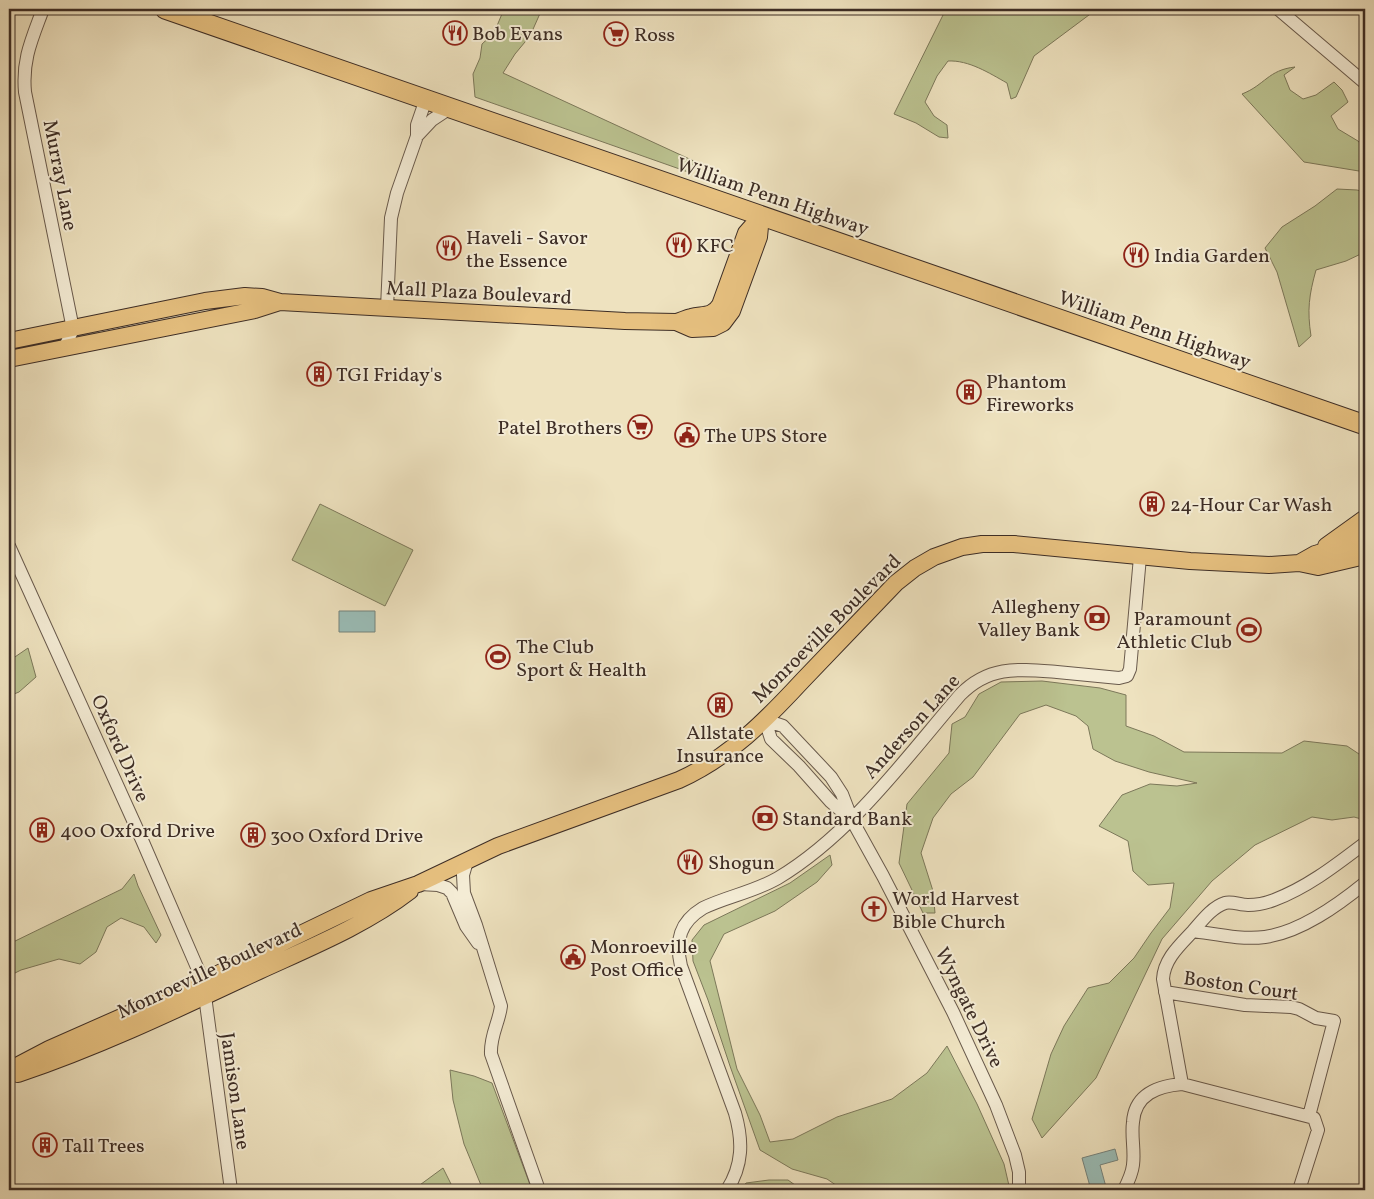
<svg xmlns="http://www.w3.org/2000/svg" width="1374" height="1199" viewBox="0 0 1374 1199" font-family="Vollkorn,serif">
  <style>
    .green { fill: #bbc290; stroke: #7c785a }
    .water { fill: #9abdb7; stroke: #75837d }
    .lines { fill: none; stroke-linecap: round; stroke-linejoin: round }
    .minor-casing { stroke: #695a4c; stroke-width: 14 }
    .major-casing { stroke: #3d2d25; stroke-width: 18 }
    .highway-casing { stroke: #3d2d25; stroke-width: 21 }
    .minor { stroke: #f4ecd5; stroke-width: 12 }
    .major { stroke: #e7c180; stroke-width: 16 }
    .highway { stroke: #e7c180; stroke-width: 19 }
    .labels { text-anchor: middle; stroke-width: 4; stroke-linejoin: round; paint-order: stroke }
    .poi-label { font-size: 20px; fill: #3d2d25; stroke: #f4ecd5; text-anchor: start }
    .street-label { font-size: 20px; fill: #3d2d25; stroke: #f4ecd5 }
  </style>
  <rect width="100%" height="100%" fill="#eee2bf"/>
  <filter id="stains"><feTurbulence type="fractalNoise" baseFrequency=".004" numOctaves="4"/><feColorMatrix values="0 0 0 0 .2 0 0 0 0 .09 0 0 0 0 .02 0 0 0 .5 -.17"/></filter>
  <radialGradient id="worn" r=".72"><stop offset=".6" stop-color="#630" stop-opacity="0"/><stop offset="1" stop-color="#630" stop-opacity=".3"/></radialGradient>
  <!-- green -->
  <path class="green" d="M 504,9 L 542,9 L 530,36 L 515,54 L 503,73 L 696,162 L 691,173 L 475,97 L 473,74 L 480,58 L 482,44 L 494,33 Z
    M 946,9 L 1097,9 L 1034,56 L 1016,97 L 1011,99 L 1007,83 C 989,73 969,60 948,61 L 937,76 L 925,102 L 934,116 L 947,125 L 948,138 L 939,137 L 916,123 L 894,114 Z
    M 1295,67 L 1284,75 L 1290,90 L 1303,99 L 1316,95 L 1334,82 L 1342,90 L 1348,102 L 1331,116 L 1338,129 L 1358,141 L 1365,149 L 1365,172 L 1304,162 L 1242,94 C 1265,85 1268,70 1295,67 Z
    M 1337,189 L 1357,190 L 1365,192 L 1365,252 L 1346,261 L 1316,270 C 1309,295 1307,310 1311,336 L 1299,347 L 1277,272 L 1265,248 L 1282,227 L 1315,206 Z
    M 320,504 L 413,550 L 385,606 L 292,560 Z
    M 28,648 L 36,677 L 19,692 L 9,696 L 9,661 Z
    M 1042,681 L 1100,688 L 1126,695 L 1126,726 L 1154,736 L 1184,752 L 1282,753 L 1304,741 L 1347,746 L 1365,758 L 1365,820 L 1354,817 L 1332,820 L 1312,817 L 1255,845 L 1212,881 L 1162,939 L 1096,1078 L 1042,1138 L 1032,1119 L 1051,1054 L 1064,1026 L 1088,988 L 1109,983 L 1134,958 L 1151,933 L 1170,908 L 1174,883 L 1148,885 L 1133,871 L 1128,841 L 1099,826 L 1122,795 L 1150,784 L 1177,786 L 1197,783 L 1149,772 L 1115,761 L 1093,749 L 1088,726 L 1076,716 L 1046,705 L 1020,714 L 973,777 L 951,794 L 933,818 L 921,853 L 933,891 L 935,913 L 923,913 L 899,863 L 907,804 L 949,753 L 952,724 L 965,717 L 979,694 L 1001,682 Z
    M 830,855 L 832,865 L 817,882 L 775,911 L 724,934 L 710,961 L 737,1069 L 760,1115 L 770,1142 L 793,1139 L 837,1117 L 892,1099 L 927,1073 L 947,1046 L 977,1104 L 1004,1164 L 1010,1190 L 843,1190 L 827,1179 L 792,1169 L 760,1150 L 730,1066 L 708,1000 L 693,961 L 692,940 L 704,925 L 790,883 Z
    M 134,874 L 138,886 L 161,935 L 156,943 L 144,927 L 121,918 L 107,927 L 96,952 L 80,964 L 59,959 L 21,970 L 9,976 L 9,944 L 122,889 Z
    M 450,1070 L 474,1076 L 492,1083 L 532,1190 L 483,1190 L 464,1144 L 453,1100 Z
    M 443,1168 L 454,1190 L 413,1190 Z
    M 769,1180 L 788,1180 L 802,1190 L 741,1190 L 746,1183 Z"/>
  <!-- water -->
  <path class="water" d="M 339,611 L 375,611 L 375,632 L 339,632 Z
    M 1115,1149 L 1118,1160 L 1100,1165 L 1106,1187 L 1091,1190 L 1082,1158 Z"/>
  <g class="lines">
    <!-- minor casing -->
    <g class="minor-casing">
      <path id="minor" d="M 43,9 C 32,39 22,59 25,92 L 73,329 L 64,349
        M 1278,9 L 1365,83
        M 417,136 L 417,125 L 426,99
        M 387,308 L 391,218 L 397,193 L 417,136 L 432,120 L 450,108
        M 9,546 L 142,840 L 203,981 L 231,1190
        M 765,720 L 783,726 L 831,777 L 842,794 L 852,820 L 883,876 L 953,1012 L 996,1105 L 1015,1155 L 1019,1172 L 1019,1190
        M 765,720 L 771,739 L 799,766 L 831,802 L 852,820
        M 467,861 L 463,875 L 464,893 L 476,925 L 501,1006 C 499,1023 490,1035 491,1054 L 539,1190
        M 419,884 L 438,885 L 447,888 L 452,893 L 466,926 L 478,943
        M 1193,931 C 1201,922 1212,907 1225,903 C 1232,901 1240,905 1248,905 C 1257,905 1266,903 1274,900 C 1308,887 1336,865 1365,843
        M 1165,992 L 1245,1005 L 1291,1007 L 1299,1009 L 1316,1018 L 1334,1021 L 1309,1116
        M 1182,1084 L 1163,979 C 1164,959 1180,945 1193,931 C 1216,934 1241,940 1265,937 C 1301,932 1338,905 1365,883
        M 727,1190 C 743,1165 743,1141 735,1113 L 681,966 C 675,940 680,922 703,908 C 728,896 754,892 778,878 C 850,835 906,758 960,695 C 989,665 1019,669 1057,672 C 1078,674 1098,676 1119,678 L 1127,676 L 1130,669 L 1140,557
        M 1124,1190 C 1128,1182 1132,1174 1133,1165 C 1135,1150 1131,1137 1133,1122 C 1135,1094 1158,1086 1182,1084 L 1314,1118 L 1318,1130 L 1299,1190"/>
    </g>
    <!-- major casing -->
    <g class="major-casing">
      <path id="major" d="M 676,322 C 681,321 686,318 691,317 C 704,314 712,317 720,305 L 746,233 L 761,216
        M 9,341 L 205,301 L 245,296 L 262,297 L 280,302 L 625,321 L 676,322 L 692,329 L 713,328 L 723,323 L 732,311 L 759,237 L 761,216
        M 9,359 L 255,310 L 280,302
        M 1326,546 L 1365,518
        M 1299,563 L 1315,554 L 1365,539
        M 9,1070 L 49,1049 L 203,981 L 371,900 L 418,884 L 498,846 L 679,780 C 730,757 766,720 803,680 C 834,648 865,615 896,583 L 915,568 L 934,557 L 962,547 L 982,544 L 1014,544 L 1190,561 L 1269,565 L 1299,563 L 1318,567 L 1365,556
        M 18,1074 C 101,1046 180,1008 259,971 C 309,948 366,925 410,891"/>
    </g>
    <!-- highway casing -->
    <g class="highway-casing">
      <path id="highway" d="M 165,9 L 1365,425"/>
    </g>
    <!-- minor -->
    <use href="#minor" class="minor"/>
    <!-- major -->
    <use href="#major" class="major"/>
    <!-- highway -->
    <use href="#highway" class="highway"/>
  </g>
  <!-- icons -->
  <defs>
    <g id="restaurant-ring" transform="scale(1.25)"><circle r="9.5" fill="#f4ecd5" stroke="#8f2418" stroke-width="1.5"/><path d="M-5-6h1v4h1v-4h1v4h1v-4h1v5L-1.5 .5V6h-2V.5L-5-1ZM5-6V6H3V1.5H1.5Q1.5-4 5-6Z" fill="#8f2418"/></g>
    <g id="supermarket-ring" transform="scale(1.25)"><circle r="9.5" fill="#f4ecd5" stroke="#8f2418" stroke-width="1.5"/><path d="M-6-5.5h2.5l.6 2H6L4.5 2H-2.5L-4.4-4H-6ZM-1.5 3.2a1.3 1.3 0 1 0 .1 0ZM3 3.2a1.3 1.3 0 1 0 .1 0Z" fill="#8f2418"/></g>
    <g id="building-ring" transform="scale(1.25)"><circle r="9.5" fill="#f4ecd5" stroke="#8f2418" stroke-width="1.5"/><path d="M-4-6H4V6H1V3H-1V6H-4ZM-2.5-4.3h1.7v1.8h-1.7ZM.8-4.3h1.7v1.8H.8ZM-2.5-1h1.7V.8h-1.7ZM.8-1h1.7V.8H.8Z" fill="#8f2418"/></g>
    <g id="civic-ring" transform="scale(1.25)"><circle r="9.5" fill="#f4ecd5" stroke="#8f2418" stroke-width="1.5"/><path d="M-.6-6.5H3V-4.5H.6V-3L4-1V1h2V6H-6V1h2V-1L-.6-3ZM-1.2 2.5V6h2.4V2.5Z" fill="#8f2418"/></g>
    <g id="bank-ring" transform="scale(1.25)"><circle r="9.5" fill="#f4ecd5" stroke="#8f2418" stroke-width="1.5"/><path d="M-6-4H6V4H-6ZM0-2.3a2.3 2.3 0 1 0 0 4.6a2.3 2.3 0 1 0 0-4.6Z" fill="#8f2418"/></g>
    <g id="stadium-ring" transform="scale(1.25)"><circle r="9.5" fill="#f4ecd5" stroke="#8f2418" stroke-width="1.5"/><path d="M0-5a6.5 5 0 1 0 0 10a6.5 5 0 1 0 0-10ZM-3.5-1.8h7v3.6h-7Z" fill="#8f2418"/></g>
    <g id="church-ring" transform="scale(1.25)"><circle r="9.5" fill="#f4ecd5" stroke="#8f2418" stroke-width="1.5"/><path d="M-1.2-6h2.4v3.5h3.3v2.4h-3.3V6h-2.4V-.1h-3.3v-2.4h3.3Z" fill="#8f2418"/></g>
  </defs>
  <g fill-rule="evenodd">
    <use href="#restaurant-ring" x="455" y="33"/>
    <use href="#supermarket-ring" x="616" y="34"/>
    <use href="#restaurant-ring" x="679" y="245"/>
    <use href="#restaurant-ring" x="449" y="248"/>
    <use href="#restaurant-ring" x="1136" y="255"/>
    <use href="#building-ring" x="319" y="374"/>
    <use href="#building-ring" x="969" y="392"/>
    <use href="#supermarket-ring" x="640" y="427"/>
    <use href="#civic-ring" x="687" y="435"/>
    <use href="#building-ring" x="1152" y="504"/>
    <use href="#bank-ring" x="1097" y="618"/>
    <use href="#stadium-ring" x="1249" y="630"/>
    <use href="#stadium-ring" x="498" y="657"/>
    <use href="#building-ring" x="720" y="705"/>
    <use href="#bank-ring" x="765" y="818"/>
    <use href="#building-ring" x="42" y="830"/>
    <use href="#building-ring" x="253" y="835"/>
    <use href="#restaurant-ring" x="690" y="862"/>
    <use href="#church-ring" x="874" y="909"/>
    <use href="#civic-ring" x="573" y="957"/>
    <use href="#building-ring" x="45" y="1145"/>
  </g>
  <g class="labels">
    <!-- poi labels -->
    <g class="poi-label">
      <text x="472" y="40">Bob Evans</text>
      <text x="634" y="41">Ross</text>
      <text x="466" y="244">Haveli - Savor<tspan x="466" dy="23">the Essence</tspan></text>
      <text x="696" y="252">KFC</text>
      <text x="1154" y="262">India Garden</text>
      <text x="336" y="381">TGI Friday's</text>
      <text x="986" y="388">Phantom<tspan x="986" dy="23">Fireworks</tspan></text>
      <text x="622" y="434" text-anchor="end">Patel Brothers</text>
      <text x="704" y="442">The UPS Store</text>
      <text x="1170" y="511">24-Hour Car Wash</text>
      <text x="1080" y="613" text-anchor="end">Allegheny<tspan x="1080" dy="23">Valley Bank</tspan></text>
      <text x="1232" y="625" text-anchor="end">Paramount<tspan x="1232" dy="23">Athletic Club</tspan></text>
      <text x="516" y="653">The Club<tspan x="516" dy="23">Sport &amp; Health</tspan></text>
      <text x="720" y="739" text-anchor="middle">Allstate<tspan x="720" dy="23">Insurance</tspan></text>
      <text x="782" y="825">Standard Bank</text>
      <text x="60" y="837">400 Oxford Drive</text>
      <text x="270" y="842">300 Oxford Drive</text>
      <text x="708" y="869">Shogun</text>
      <text x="892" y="905">World Harvest<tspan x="892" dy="23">Bible Church</tspan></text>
      <text x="590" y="953">Monroeville<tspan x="590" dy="23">Post Office</tspan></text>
      <text x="62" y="1152">Tall Trees</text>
    </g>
    <!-- street labels -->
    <g class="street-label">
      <text transform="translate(61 175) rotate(79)" y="7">Murray Lane</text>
      <text transform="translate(773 196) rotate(19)" y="7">William Penn Highway</text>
      <text transform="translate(479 292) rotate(3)" y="7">Mall Plaza Boulevard</text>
      <text transform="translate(1155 329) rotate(19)" y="7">William Penn Highway</text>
      <text transform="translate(826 628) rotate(-45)" y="7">Monroeville Boulevard</text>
      <text transform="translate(911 726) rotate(-48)" y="7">Anderson Lane</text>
      <text transform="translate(121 748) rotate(66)" y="7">Oxford Drive</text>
      <text transform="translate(209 970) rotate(-25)" y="7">Monroeville Boulevard</text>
      <text transform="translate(1241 985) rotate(8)" y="7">Boston Court</text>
      <text transform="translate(970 1007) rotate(64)" y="7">Wyngate Drive</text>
      <text transform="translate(236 1091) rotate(82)" y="7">Jamison Lane</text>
    </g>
  </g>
  <!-- margin -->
  <rect width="1374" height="1199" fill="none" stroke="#eee2bf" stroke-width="30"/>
  <rect x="10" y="10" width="1354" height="1179" fill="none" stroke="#3d2d25" stroke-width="2.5"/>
  <rect x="15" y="15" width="1344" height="1169" fill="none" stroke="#3d2d25"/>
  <rect width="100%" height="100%" filter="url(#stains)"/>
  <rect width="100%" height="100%" fill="url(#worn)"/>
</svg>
